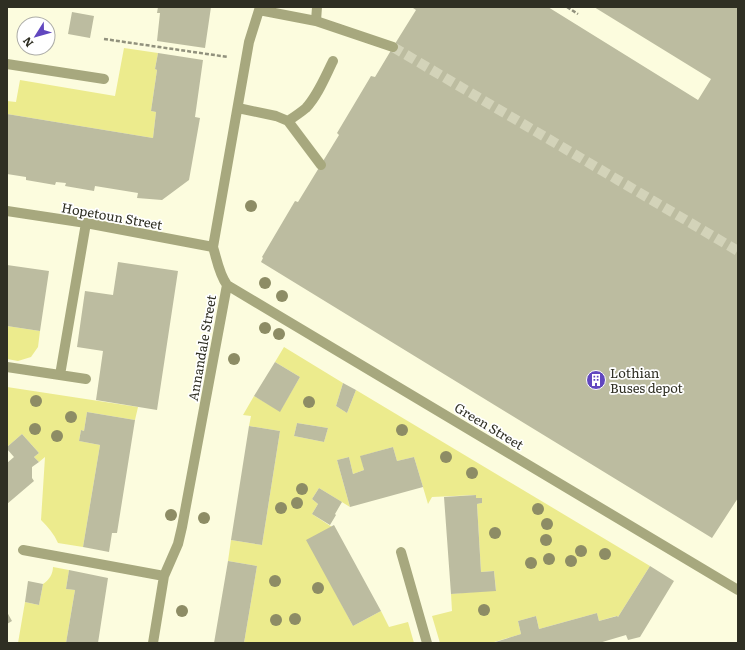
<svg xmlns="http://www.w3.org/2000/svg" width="745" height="650" viewBox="0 0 745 650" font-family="Literata,serif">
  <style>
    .green { fill: #eceb8d; fill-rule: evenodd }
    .building { fill: #bcbca0 }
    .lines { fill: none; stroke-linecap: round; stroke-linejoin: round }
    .minor-tunnel { stroke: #d3d3b9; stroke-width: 10; stroke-dasharray: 10 5; stroke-linecap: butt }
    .path { stroke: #91917d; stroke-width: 2.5; stroke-dasharray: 4 2; stroke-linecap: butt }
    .minor { stroke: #a7a87e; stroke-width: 10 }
    .tree { fill: #8d8c65 }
    .labels { text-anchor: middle; stroke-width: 3.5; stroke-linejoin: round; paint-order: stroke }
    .street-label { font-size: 13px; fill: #2f2f23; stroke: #fff }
    .poi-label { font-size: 13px; fill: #2f2f23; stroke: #fff; text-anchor: start }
  </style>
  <rect width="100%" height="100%" fill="#fcfcde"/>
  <!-- green -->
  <path class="green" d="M 124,48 L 158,53 L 155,69 L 157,70 L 151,111 L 156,112 L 153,138 L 7,114 L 7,101 L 16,102 L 20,80 L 115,96 Z
    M 7,326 L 40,331 L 38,347 L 31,357 L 18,361 L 7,359 Z
    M 284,347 L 343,383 L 336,406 L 347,413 L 356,390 L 650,566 L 618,617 L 616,616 L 599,621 L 597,613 L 539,629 L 536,616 L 518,621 L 521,634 L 491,643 L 440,643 L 432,616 L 452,611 L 451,594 L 496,590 L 494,571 L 481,572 L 477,504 L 482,503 L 482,498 L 476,498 L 476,495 L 432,497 L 428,504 L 414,457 L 397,461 L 393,447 L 361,456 L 364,470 L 353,474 L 349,457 L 337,460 L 350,507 L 319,488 L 312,499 L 318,504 L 312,514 L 332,527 L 335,592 L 353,626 L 381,611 L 389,627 L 408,622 L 414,643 L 244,643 L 257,566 L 228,561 L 231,540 L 262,545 L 280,431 L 249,426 L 251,416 L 243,415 L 254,396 L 280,411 L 300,377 L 275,362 ZM 297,423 L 328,428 L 324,442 L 294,436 Z
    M 7,387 L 138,407 L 135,420 L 87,412 L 84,431 L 81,430 L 79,441 L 100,445 L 83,547 L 58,543 C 54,534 48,527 41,520 L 45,457 L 39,462 L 34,457 L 39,453 L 22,434 L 7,447 Z
    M 53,567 L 69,570 L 66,589 L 75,590 L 66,643 L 18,643 L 25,602 L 39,605 L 43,584 C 49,580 53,574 53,567 Z"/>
  <!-- building -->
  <path class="building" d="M 158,7 L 211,7 L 205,48 L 157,41 L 160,13 L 157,13 Z
    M 414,7 L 548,7 L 698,100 L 711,79 L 594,7 L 738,7 L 738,498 L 712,538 L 261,262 L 263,258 L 262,257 L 295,201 L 298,202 L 339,135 L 337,133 L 371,76 L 375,77 L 393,47 L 416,10 L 413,8 Z
    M 72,12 L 94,16 L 90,38 L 68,34 Z
    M 158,53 L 203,60 L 195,117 L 200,118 L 189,180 L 162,200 L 137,198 L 138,193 L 95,186 L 94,191 L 65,186 L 66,183 L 56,182 L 55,185 L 26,180 L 26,177 L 7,174 L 7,114 L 153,138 L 156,112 L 151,111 L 157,70 L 155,69 Z
    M 118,262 L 178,271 L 157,410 L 96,400 L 103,351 L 77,347 L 85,291 L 113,295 Z
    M 7,265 L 49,271 L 40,331 L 7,326 Z
    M 275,362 L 300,377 L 280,412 L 254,396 Z
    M 343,383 L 356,390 L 347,413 L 336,406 Z
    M 87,412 L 135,420 L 117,533 L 112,533 L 109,552 L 83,547 L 100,445 L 79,441 L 81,430 L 84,431 Z
    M 297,423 L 328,428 L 324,442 L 294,436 Z
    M 249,426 L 280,431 L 262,545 L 231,540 Z
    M 22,434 L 39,453 L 34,457 L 39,462 L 32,467 L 32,478 L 34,481 L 7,504 L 7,463 L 14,457 L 7,449 L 7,447 Z
    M 393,447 L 397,461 L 414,457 L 423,487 L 350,507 L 337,460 L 349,457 L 353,474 L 364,470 L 360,456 Z
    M 319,488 L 342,502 L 335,514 L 336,515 L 330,525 L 312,514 L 318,504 L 312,499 Z
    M 476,495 L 476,498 L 482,498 L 482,503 L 477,504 L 481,572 L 494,571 L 496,591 L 451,594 L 444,497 Z
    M 334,525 L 381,611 L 353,626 L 306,540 Z
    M 228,561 L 257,566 L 244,643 L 214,643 Z
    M 650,566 L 674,581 L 640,637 L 628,640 L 626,635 L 599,643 L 492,643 L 521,634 L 518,621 L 536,616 L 539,629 L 597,613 L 599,621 L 617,616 L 618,617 Z
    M 69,570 L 108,578 L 98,643 L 66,643 L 75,590 L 66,589 Z
    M 28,581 L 43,584 L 39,605 L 25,602 Z
    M 7,612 L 12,621 L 7,624 Z"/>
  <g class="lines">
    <!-- minor-tunnel -->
    <path class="minor-tunnel" d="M 393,47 L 738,251"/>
    <!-- path -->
    <path class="path" d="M 567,7 L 578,14
      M 104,39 L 228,57"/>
    <!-- minor -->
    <path class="minor" d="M 259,10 L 316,21 L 393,47
      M 316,21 L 317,7
      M 7,64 L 104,79
      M 238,108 L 276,116 L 288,121 L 321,165
      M 288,121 C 294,117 300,113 306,108 C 318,95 325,77 333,61
      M 7,211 L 86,223 L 213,247
      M 227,285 L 738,590
      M 7,367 L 86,379
      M 60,375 L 86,223
      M 23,550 L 164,576
      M 401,552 L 427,643
      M 153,643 L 164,576 L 178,544 L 182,527 L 227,285 C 219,274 217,260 213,247 L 249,42 L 260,7"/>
  </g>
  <!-- trees -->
  <g class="tree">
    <circle cx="251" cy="206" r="6"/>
    <circle cx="265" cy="283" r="6"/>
    <circle cx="282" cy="296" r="6"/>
    <circle cx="265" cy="328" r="6"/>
    <circle cx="279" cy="334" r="6"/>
    <circle cx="234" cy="359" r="6"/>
    <circle cx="36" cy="401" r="6"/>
    <circle cx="309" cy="402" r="6"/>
    <circle cx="71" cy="417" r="6"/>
    <circle cx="35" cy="429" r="6"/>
    <circle cx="402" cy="430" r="6"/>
    <circle cx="57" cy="436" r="6"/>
    <circle cx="446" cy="457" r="6"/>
    <circle cx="472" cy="473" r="6"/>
    <circle cx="302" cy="489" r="6"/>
    <circle cx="297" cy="503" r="6"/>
    <circle cx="281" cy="508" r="6"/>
    <circle cx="538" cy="509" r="6"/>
    <circle cx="171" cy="515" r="6"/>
    <circle cx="204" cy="518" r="6"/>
    <circle cx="547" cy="524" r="6"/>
    <circle cx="495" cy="533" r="6"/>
    <circle cx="546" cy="540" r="6"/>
    <circle cx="581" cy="551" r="6"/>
    <circle cx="605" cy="554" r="6"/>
    <circle cx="549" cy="559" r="6"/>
    <circle cx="571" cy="561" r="6"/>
    <circle cx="531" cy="563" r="6"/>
    <circle cx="275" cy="581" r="6"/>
    <circle cx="318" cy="588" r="6"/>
    <circle cx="484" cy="610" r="6"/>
    <circle cx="182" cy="611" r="6"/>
    <circle cx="295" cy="619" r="6"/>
    <circle cx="276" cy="620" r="6"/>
  </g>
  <!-- icons -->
  <defs>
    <g id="building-disc" transform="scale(1)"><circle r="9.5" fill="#6147bf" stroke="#fff"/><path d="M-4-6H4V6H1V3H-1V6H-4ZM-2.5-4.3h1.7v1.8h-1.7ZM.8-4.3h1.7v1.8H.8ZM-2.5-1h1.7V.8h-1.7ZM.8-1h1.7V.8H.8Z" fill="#fff"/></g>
  </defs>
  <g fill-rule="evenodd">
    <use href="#building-disc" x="596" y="380"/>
  </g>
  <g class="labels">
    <!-- street labels -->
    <g class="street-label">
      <text transform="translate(112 216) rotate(10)" y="5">Hopetoun Street</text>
      <text transform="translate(202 348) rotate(-80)" y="5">Annandale Street</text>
      <text transform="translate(489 426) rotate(31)" y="5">Green Street</text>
    </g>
    <!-- poi labels -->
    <g class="poi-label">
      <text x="610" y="378">Lothian<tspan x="610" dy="15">Buses depot</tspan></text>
    </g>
  </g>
  <!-- border -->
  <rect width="745" height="650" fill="none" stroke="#2f2f23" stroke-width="16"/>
  <!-- north arrow -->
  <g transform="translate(36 36) rotate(233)"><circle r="19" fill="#ffffff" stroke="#acaca7"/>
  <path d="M0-3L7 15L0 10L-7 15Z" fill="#6147bf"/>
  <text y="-6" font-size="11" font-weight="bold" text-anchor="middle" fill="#2f2f23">N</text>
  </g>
</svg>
